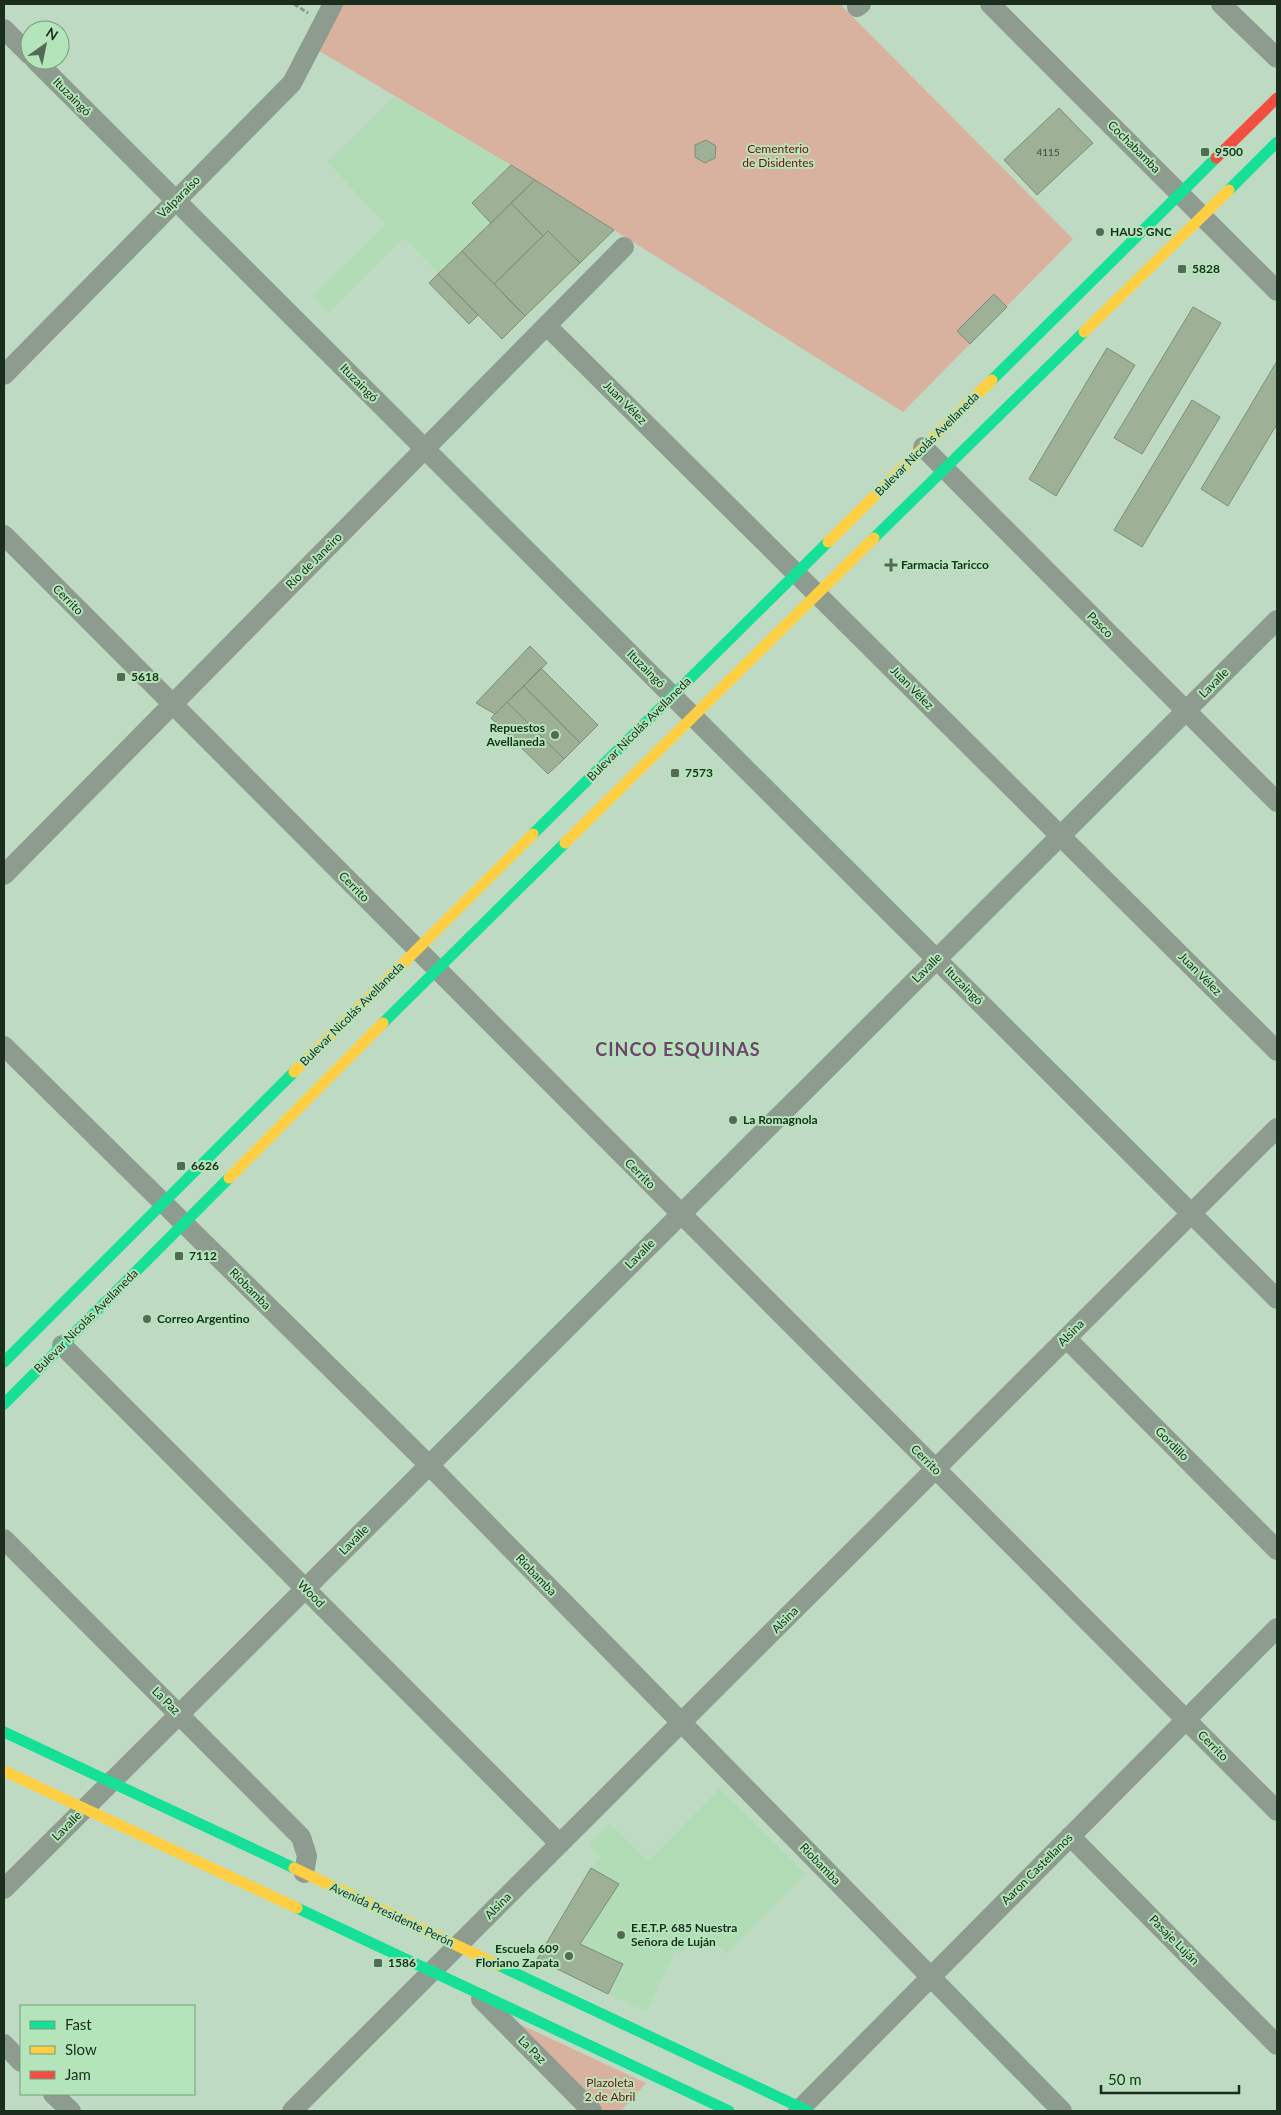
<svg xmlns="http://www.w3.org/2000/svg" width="1281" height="2115" viewBox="0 0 1281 2115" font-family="Lato,sans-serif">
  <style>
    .built { fill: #b1dcb6 }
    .green { fill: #d8b19f }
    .building { fill: #9eb196; stroke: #7e8e79 }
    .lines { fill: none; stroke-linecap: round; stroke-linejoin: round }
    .path { stroke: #8a9a8c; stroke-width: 3; stroke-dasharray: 5 2.5; stroke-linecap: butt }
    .street { stroke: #8d9c8f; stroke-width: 20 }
    .fast { stroke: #16e098; stroke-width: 11 }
    .slow { stroke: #ffcf43; stroke-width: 11 }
    .jam { stroke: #f24e42; stroke-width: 11 }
    .poi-dot { fill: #546a57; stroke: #b4e5ba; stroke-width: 2 }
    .labels { text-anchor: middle; stroke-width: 4; stroke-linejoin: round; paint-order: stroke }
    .number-label { font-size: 10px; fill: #3c4f3c }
    .street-label { font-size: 12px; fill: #1b2e1e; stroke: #b4e5ba }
    .park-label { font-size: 12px; fill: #7f0c0c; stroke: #b4e5ba }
    .poi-label { font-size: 12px; font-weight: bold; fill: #1b2e1e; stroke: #b4e5ba; text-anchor: start }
    .district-label { font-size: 18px; font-weight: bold; letter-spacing: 1px; fill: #744072; stroke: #b4e5ba }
  </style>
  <rect width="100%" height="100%" fill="#bfdac2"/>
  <!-- built -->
  <path class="built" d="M 394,97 L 511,165 L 614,230 L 502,339 L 404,238 L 329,313 L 313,296 L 386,224 L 327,162 Z
    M 720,1788 L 806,1874 L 726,1954 L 702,1930 L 679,1955 L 675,1953 L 646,2012 L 537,1959 L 591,1868 L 601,1857 L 588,1845 L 610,1823 L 648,1861 Z"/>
  <!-- green -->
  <path class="green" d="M 343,4 L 840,4 L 1073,239 L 903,412 L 511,165 L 316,49 Z
    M 515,2022 L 646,2083 L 621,2111 L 602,2111 Z"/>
  <!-- building -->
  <path class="building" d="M 1059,108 L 1093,143 L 1037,195 L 1004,160 Z
    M 706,140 L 716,146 L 715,158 L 705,163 L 695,157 L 695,145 Z
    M 511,165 L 535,180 L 491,223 L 472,203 Z
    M 535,180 L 614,230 L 580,263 L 548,231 L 543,236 L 511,203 Z
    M 511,203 L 543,236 L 494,284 L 462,251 Z
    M 548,231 L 580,263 L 525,316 L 494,284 Z
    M 462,251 L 525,316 L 502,339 L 438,274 Z
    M 438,274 L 478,315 L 469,324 L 429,283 Z
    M 994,294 L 1007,307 L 970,344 L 957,331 Z
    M 1193,307 L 1221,323 L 1142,454 L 1114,438 Z
    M 1107,348 L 1135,365 L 1056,496 L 1029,479 Z
    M 1277,361 L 1277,424 L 1228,506 L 1201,489 Z
    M 1192,400 L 1220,417 L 1142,547 L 1114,530 Z
    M 530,646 L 547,663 L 495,714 L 476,703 Z
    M 541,668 L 598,725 L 580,743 L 524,686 Z
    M 524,686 L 580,743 L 564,759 L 507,702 Z
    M 507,702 L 564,759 L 548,774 L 491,718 Z
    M 591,1868 L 619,1884 L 580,1944 L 623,1964 L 608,1994 L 537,1959 Z"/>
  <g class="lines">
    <!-- path -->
    <path class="path" d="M 294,4 L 308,13"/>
    <!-- street -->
    <path class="street" d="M 990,4 L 1277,291
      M 1221,4 L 1277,58
      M 857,7 L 861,4
      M 4,29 L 30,55
      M 35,60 L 1277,1299
      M 547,326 L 1277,1051
      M 4,375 L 292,83 L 333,4
      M 923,447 L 1277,802
      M 4,535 L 1277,1811
      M 4,875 L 624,247
      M 4,1046 L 429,1465 L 1062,2111
      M 1066,1338 L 1277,1550
      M 62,1345 L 560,1844
      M 4,1539 L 301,1837 L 307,1856 L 304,1873
      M 1070,1836 L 1277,2045
      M 4,1889 L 1277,620
      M 481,1999 L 592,2111
      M 4,2044 L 21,2062
      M 53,2094 L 71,2111
      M 292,2111 L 1277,1128
      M 798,2111 L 1277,1628"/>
    <!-- fast -->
    <path class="fast" d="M 1229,190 L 1277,142
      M 992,380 L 1216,158
      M 874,538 L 1084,332
      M 533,834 L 828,542
      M 383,1023 L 565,843
      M 4,1362 L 294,1072
      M 4,1404 L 229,1178
      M 4,1732 L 294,1868
      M 297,1908 L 729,2111
      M 498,1965 L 808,2111"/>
    <!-- slow -->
    <path class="slow" d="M 1084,332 L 1229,190
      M 828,542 L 992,380
      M 565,843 L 874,538
      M 294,1072 L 533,834
      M 229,1178 L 383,1023
      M 4,1771 L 297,1908
      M 294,1868 L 498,1965"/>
    <!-- jam -->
    <path class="jam" d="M 1216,158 L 1277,98"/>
  </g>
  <!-- markers -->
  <g class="poi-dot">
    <rect x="1200" y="147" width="10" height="10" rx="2.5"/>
    <circle cx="1100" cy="232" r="5"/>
    <rect x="1177" y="264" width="10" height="10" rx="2.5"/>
    <path d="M888.5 557.5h5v5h5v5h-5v5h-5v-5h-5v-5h5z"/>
    <rect x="116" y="672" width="10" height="10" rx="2.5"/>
    <circle cx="555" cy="735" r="5"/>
    <rect x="670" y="768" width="10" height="10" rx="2.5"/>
    <circle cx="733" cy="1120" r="5"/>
    <rect x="176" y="1161" width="10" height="10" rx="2.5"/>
    <rect x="174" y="1251" width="10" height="10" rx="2.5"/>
    <circle cx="147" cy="1319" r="5"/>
    <circle cx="621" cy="1935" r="5"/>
    <circle cx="569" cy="1956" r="5"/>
    <rect x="373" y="1958" width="10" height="10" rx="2.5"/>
  </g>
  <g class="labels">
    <!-- number labels -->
    <g class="number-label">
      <text x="1048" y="156">4115</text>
    </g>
    <!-- street labels -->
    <g class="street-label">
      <text transform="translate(72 97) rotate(45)" y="4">Ituzaingó</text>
      <text transform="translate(1134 147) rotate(45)" y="4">Cochabamba</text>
      <text transform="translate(179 197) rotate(-45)" y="4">Valparaíso</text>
      <text transform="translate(359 383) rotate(45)" y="4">Ituzaingó</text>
      <text transform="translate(625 403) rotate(45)" y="4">Juan Vélez</text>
      <text transform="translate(927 444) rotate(-45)" y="4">Bulevar Nicolás Avellaneda</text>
      <text transform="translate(314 561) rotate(-45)" y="4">Río de Janeiro</text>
      <text transform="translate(68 600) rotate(45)" y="4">Cerrito</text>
      <text transform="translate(1100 625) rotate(45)" y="4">Pasco</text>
      <text transform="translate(646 669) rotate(45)" y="4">Ituzaingó</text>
      <text transform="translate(1214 683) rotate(-45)" y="4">Lavalle</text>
      <text transform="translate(912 688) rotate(45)" y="4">Juan Vélez</text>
      <text transform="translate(639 729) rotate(-45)" y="4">Bulevar Nicolás Avellaneda</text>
      <text transform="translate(354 887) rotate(45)" y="4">Cerrito</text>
      <text transform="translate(927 968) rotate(-45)" y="4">Lavalle</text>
      <text transform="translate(1200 974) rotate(45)" y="4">Juan Vélez</text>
      <text transform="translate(964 986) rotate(45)" y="4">Ituzaingó</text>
      <text transform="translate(352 1014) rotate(-45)" y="4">Bulevar Nicolás Avellaneda</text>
      <text transform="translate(640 1174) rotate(45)" y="4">Cerrito</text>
      <text transform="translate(640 1254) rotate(-45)" y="4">Lavalle</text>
      <text transform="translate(250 1289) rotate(45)" y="4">Riobamba</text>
      <text transform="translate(86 1321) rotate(-45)" y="4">Bulevar Nicolás Avellaneda</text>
      <text transform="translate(1071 1333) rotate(-45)" y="4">Alsina</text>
      <text transform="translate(1172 1444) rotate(45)" y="4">Gordillo</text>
      <text transform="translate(926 1460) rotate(45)" y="4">Cerrito</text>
      <text transform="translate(354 1540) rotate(-45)" y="4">Lavalle</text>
      <text transform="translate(536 1575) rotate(46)" y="4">Riobamba</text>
      <text transform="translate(311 1594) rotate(45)" y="4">Wood</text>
      <text transform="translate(785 1620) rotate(-45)" y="4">Alsina</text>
      <text transform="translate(166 1701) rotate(45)" y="4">La Paz</text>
      <text transform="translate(1213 1746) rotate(45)" y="4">Cerrito</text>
      <text transform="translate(67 1826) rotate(-45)" y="4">Lavalle</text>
      <text transform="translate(820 1864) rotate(46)" y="4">Riobamba</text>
      <text transform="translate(1037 1869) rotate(-45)" y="4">Aaron Castellanos</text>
      <text transform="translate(498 1906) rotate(-45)" y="4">Alsina</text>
      <text transform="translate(392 1915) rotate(25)" y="4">Avenida Presidente Perón</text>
      <text transform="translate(1174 1940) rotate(45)" y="4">Pasaje Luján</text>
      <text transform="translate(532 2050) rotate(45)" y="4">La Paz</text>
    </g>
    <!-- park labels -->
    <g class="park-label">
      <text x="778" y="153">Cementerio<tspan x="778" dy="14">de Disidentes</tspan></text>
      <text x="610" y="2087">Plazoleta<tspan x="610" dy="14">2 de Abril</tspan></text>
    </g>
    <!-- poi labels -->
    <g class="poi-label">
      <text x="1215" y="156">9500</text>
      <text x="1110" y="236">HAUS GNC</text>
      <text x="1192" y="273">5828</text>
      <text x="901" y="569">Farmacia Taricco</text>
      <text x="131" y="681">5618</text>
      <text x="545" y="732" text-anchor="end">Repuestos<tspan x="545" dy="14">Avellaneda</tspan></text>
      <text x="685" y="777">7573</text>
      <text x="743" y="1124">La Romagnola</text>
      <text x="191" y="1170">6626</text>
      <text x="189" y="1260">7112</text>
      <text x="157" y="1323">Correo Argentino</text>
      <text x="631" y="1932">E.E.T.P. 685 Nuestra<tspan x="631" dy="14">Señora de Luján</tspan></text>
      <text x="559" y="1953" text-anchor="end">Escuela 609<tspan x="559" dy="14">Floriano Zapata</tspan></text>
      <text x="388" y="1967">1586</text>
    </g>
    <!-- district labels -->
    <g class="district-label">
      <text x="678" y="1056">CINCO ESQUINAS</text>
    </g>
  </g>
  <!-- border -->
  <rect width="1281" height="2115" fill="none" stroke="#1b2e1e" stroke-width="10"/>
  <!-- legend -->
  <rect x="20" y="2005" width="175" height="90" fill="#b4e5ba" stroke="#779c7c"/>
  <rect x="30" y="2021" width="25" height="8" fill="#16e098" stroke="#779c7c"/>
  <text x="65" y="2030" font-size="15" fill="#1b2e1e">Fast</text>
  <rect x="30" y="2046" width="25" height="8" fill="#ffcf43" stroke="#779c7c"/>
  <text x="65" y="2055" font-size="15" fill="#1b2e1e">Slow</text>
  <rect x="30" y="2071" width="25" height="8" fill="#f24e42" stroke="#779c7c"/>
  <text x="65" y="2080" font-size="15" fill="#1b2e1e">Jam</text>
  <!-- north arrow -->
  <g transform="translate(45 45) rotate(33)"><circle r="24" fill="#b4e5ba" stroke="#779c7c"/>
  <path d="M0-4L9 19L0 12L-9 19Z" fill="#546a57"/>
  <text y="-8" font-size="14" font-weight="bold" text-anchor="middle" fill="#1b2e1e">N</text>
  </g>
  <!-- scale -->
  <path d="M1101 2085v8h138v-8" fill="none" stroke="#1b2e1e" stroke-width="2.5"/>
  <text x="1108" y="2085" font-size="15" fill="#1b2e1e" stroke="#b4e5ba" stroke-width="4" paint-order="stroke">50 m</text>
</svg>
